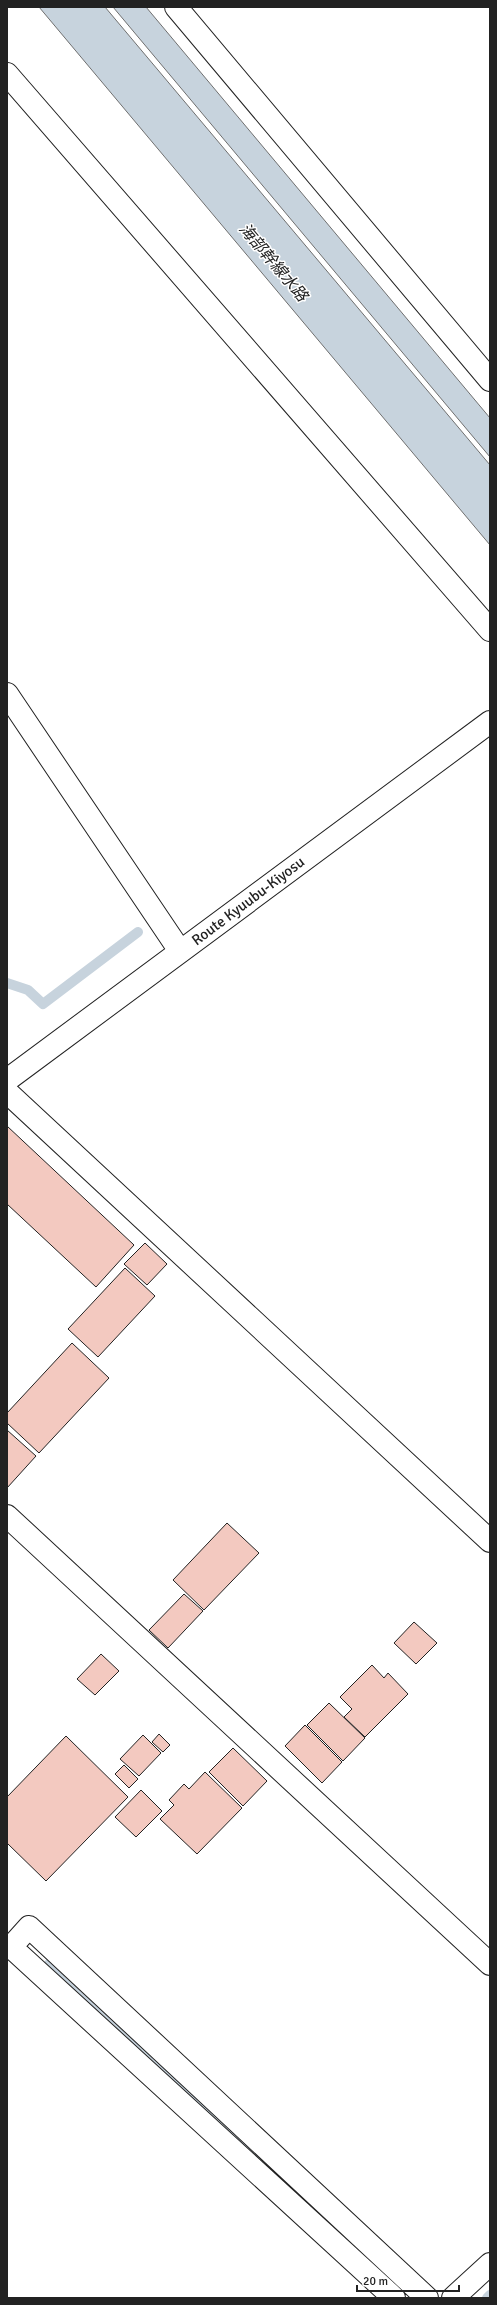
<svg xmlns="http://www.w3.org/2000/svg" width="497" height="2305" viewBox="0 0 497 2305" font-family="Signika,'Noto Sans JP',sans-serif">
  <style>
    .water { fill: #c7d3dd; stroke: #6f6f6f }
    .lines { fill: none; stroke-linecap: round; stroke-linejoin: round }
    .stream { stroke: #c7d3dd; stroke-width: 10 }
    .building { fill: #f3c9c0; stroke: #222 }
    .street-casing { stroke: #222; stroke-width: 24 }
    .secondary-casing { stroke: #222; stroke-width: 24 }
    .street { stroke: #fff; stroke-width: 22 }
    .secondary { stroke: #fff; stroke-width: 22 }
    .labels { text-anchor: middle; stroke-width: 3; stroke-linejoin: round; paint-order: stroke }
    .street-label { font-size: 15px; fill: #222; stroke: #fff }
    .water-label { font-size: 16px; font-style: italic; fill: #222; stroke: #fff }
  </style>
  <rect width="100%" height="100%" fill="#fff"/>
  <!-- water -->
  <path class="water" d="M 39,7 L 105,7 L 490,465 L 490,545 Z
    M 113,7 L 146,7 L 490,418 L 490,457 Z"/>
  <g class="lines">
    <!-- stream -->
    <path class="stream" d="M 7,983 L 28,990 L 43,1004 L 138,932
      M 49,1964 L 349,2241
      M 487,2298 L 490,2295"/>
  </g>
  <!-- building -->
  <path class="building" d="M 7,1126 L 134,1245 L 96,1287 L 7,1204 Z
    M 145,1243 L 167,1264 L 147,1285 L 124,1264 Z
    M 125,1268 L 155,1296 L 98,1357 L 68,1329 Z
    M 72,1343 L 109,1378 L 39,1453 L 7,1423 L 7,1413 Z
    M 7,1430 L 36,1456 L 7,1488 Z
    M 227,1523 L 259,1553 L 204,1610 L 173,1580 Z
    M 184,1594 L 203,1611 L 168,1648 L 149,1630 Z
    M 414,1622 L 437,1643 L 416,1664 L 394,1643 Z
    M 101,1654 L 119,1671 L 95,1695 L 77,1679 Z
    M 372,1665 L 384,1678 L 388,1673 L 408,1694 L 365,1737 L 344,1717 L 352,1709 L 340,1697 Z
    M 329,1703 L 365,1738 L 343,1761 L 307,1725 Z
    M 305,1725 L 342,1762 L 322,1783 L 285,1746 Z
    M 159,1734 L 170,1745 L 163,1752 L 152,1742 Z
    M 143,1735 L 161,1753 L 139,1776 L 120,1759 Z
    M 66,1736 L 128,1797 L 46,1881 L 7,1843 L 7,1797 Z
    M 233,1748 L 267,1781 L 243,1806 L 209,1772 Z
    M 124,1765 L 138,1779 L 129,1788 L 115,1774 Z
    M 205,1772 L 242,1808 L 197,1854 L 160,1819 L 174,1805 L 169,1800 L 184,1784 L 189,1789 Z
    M 141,1790 L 162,1811 L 136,1837 L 115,1817 Z"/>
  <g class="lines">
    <!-- street casing -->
    <g class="street-casing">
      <path id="street" d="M 176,7 L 490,380
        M 7,694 L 180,951
        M 7,1092 L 490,1541
        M 7,1516 L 490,1964
        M 394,2298 L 11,1947 L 29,1927 L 427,2298
        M 453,2298 L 490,2264"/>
    </g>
    <!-- secondary casing -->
    <g class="secondary-casing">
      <path id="secondary" d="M 7,74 L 490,630
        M 7,1080 L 490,722"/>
    </g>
    <!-- street -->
    <use href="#street" class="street"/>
    <!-- secondary -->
    <use href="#secondary" class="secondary"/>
  </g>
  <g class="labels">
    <!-- street labels -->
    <g class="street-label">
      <text transform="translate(248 901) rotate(-37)" y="5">Route Kyuubu-Kiyosu</text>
    </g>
    <!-- water labels -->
    <g class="water-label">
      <text transform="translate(274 262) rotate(50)" y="6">海部幹線水路</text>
    </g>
  </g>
  <!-- border -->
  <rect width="497" height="2305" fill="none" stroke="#222222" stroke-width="16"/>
  <!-- scale -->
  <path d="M357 2285v6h102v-6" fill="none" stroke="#222222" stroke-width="2"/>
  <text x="363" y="2285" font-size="12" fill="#222222" stroke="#ffffff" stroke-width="3" paint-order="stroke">20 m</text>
</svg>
